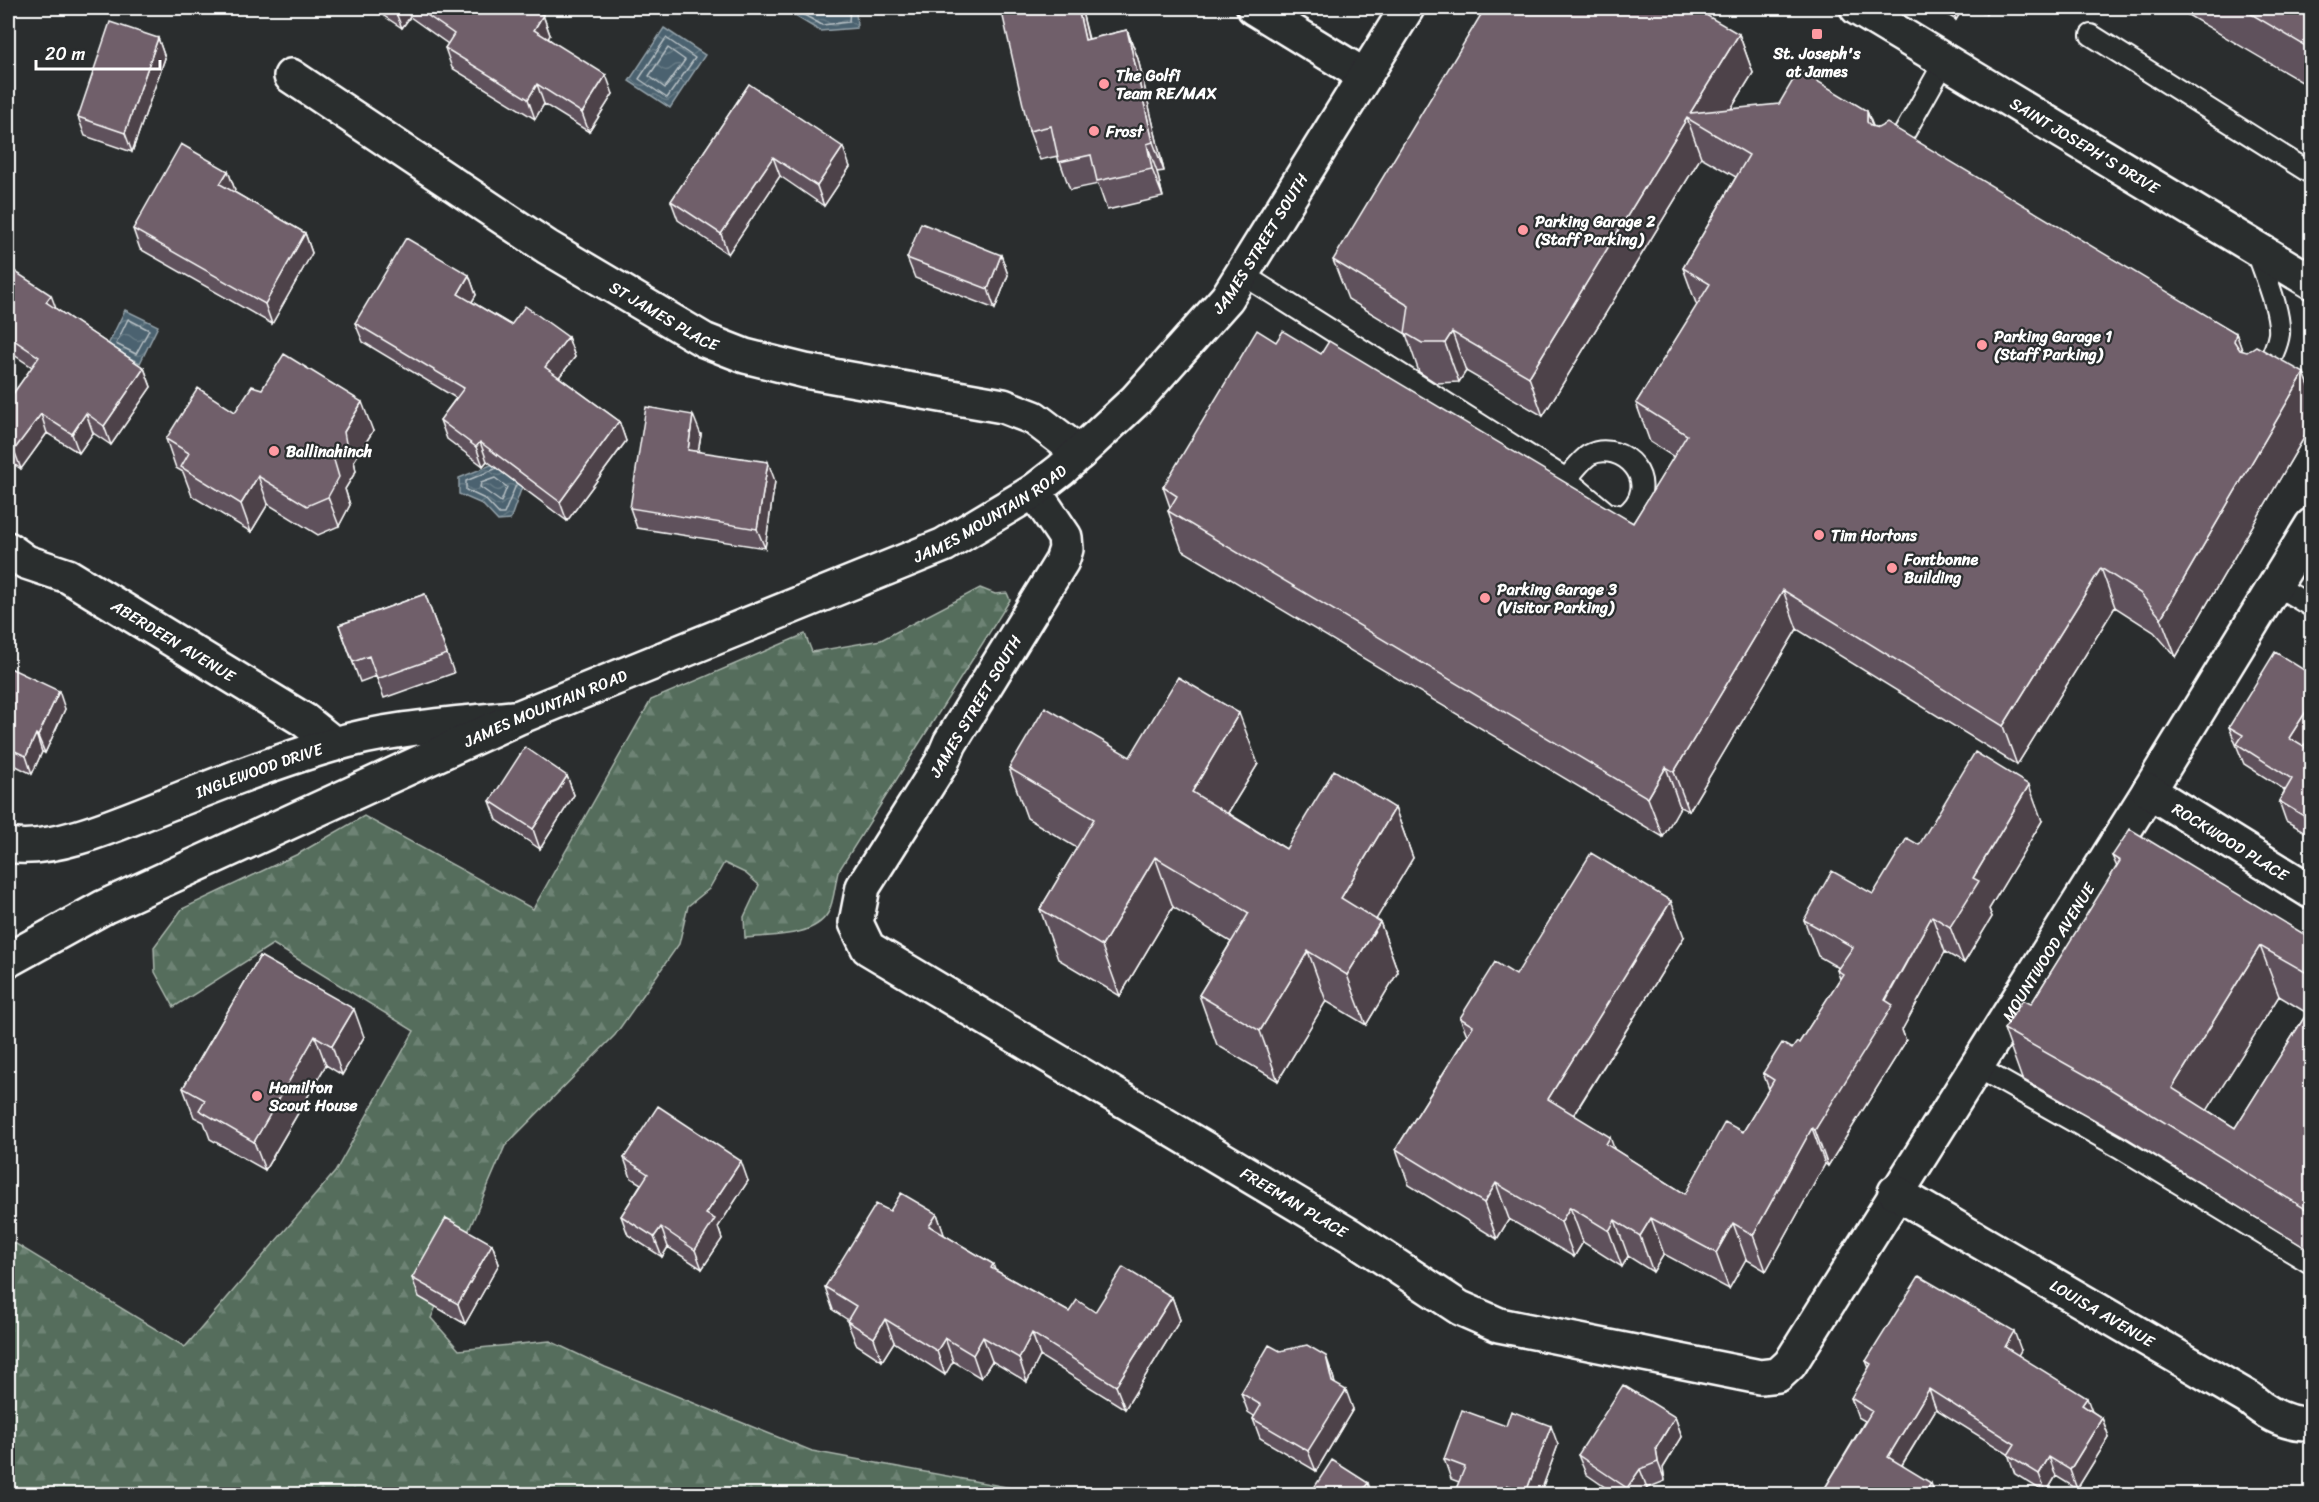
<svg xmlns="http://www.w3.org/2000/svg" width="2319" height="1502" viewBox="0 0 2319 1502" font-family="Sriracha,sans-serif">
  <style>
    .forest { fill: url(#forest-firs); stroke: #aab6ad; stroke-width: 1.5 }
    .water { fill: url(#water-waves); stroke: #93a1a9; stroke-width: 1.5 }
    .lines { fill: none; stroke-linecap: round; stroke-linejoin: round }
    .shore { stroke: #b7c0c5; stroke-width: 1.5 }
    .service-casing { stroke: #fff; stroke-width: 24 }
    .minor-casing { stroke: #fff; stroke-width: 38 }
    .secondary-casing { stroke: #fff; stroke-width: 38 }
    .service { stroke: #2a2d2e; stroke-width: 20 }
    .minor { stroke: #2a2d2e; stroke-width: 33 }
    .secondary { stroke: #2a2d2e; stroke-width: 33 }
    .wall { fill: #5f515b; stroke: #fff; stroke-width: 1.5; fill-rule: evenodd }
    .shaded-wall { fill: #4e424a; stroke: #fff; stroke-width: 1.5 }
    .building { fill: #6f5e6a; stroke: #fff; stroke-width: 1.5 }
    .poi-dot { fill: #ff9aa2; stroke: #2a2d2e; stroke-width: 2 }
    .labels { text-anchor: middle; stroke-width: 4.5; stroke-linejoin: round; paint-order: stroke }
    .poi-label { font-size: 16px; font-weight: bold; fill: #fff; stroke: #2a2d2e; text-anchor: start }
    .street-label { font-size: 16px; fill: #fff; stroke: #2a2d2e }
  </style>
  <defs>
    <pattern id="forest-firs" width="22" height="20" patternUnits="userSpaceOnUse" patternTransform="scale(1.5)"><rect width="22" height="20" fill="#546d5b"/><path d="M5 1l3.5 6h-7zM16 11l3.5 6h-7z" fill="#6e8374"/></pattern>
    <pattern id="water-waves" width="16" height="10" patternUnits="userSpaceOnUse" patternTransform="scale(1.5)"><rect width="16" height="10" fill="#4b626f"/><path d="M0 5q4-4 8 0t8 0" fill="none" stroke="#667a85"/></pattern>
  </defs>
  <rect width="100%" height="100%" fill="#2a2d2e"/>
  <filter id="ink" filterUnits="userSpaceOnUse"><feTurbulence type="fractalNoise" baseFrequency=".0167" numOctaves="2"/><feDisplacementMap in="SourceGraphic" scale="12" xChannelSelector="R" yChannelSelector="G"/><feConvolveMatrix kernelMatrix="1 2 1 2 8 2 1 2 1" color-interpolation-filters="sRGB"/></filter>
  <g filter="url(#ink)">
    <!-- forest -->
    <path class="forest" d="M 980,588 L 995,594 L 1007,593 L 1010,600 L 838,872 C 835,884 834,902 828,913 C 813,938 771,935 745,938 L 744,917 L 759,885 L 745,873 L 724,863 L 709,889 L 688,906 L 679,944 L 615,1035 L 505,1146 L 431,1318 L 459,1350 L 550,1341 L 605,1367 L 812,1451 L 1044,1494 L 8,1494 L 8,1239 L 185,1347 L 335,1172 L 414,1031 L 273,944 L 174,1007 L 155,972 L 154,947 L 182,909 L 298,854 L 364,816 L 533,909 L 651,700 L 805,634 L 812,652 L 881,640 Z"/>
    <!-- water -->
    <path class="water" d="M 793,8 L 856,8 L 857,28 L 820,31 L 790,13 Z
      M 664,28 L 705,55 L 670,108 L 629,81 Z
      M 125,310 L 158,326 L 140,363 L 107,347 Z
      M 498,462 L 524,481 L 510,520 L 498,521 L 482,504 L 459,494 L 459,478 Z"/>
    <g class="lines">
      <!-- shore -->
      <path class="shore" d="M 798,8 L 799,12 L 822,25 L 849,22 L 850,8
        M 666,38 L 695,58 L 667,98 L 639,79 Z
        M 668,48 L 685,60 L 665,88 L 649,76 Z
        M 128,319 L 149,330 L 136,354 L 116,344 Z
        M 495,469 L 466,481 L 466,490 L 485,499 L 499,514 L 504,514 L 516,485
        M 495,478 L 507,487 L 501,502 L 480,487 L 481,483 Z"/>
      <!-- service casing -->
      <g class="service-casing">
        <path id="service" d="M 2091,35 L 2312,174
          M 1892,155 L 1945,61
          M 2256,248 C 2263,271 2281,310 2279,334 C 2277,349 2268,363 2261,377
          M 1242,274 L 1566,479 L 1607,513 L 1624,516 C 1667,483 1621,438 1589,455 C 1581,460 1573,472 1566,479
          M 2276,585 L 2312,607
          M 1975,1066 L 2119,1147 L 2312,1264"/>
      </g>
      <!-- minor casing -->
      <g class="minor-casing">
        <g id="minor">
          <path d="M 1254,8 L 1365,76"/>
          <path id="s1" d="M 291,76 L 547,247 L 704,340 L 745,356 L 805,371 L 1003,406 L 1034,418 L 1080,453"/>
          <path id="s2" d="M 1034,491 L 1065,537 L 1066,549 L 1062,561 L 950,743 L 942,762 L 863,887 L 856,923 L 868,948 L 1351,1236 L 1460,1308 L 1499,1325 L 1760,1377 L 1778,1375 L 1790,1364 L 2149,791 L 2312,525"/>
          <path id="s3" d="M 8,549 L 26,562 L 68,576 L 304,720 L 334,744"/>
          <path id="s4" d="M 2149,791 L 2312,892"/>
          <path id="s5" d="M 8,845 C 56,854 133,817 178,800 C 228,780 280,760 332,745 C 387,728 456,724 513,718"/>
          <path id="s6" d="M 1895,1192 L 2250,1399 C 2267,1414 2288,1425 2312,1424"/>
        </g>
      </g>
      <!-- secondary casing -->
      <g class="secondary-casing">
        <g id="secondary">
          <path id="s7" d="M 1857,8 L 2312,282"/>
          <path id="s8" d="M 8,960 L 104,907 L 517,718 L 944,545 L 1034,491 L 1061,470 L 1136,400 L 1227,298 L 1407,8"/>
        </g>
      </g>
      <!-- service -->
      <use href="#service" class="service"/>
      <!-- minor -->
      <use href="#minor" class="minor"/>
      <!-- secondary -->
      <use href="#secondary" class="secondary"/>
    </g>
    <!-- wall -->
    <path class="wall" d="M 372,8 L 531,8 L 543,15 L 550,35 L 548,38 L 613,94 L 589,132 L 544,104 L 535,119 L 452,68 L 445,48 L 448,44 L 410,17 L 402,28 Z
      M 1936,8 L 1963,8 L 1956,20 Z
      M 1973,8 L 1990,8 L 1986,14 Z
      M 2176,8 L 2312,8 L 2312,88 Z
      M 1083,16 L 1089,39 L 1127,30 L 1138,59 L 1164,171 L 1157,172 L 1163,197 L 1107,210 L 1098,184 L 1070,190 L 1058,156 L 1040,160 L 1029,131 Z
      M 1739,34 L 1753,73 L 1731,109 L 1867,111 L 1873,126 L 2236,333 L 2242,351 L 2304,373 L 2312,394 L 2312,424 L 2176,657 L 2154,632 L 2115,607 L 2017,765 L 1797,629 L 1689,811 L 1680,807 L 1663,837 L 1182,550 L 1168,511 L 1170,507 L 1163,487 L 1276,342 L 1321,354 L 1633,523 L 1674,457 L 1650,442 L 1636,403 L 1697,306 L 1683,268 L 1736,177 L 1701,157 L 1543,416 L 1466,371 L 1459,382 L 1436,383 L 1419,372 L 1406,334 L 1348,299 L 1333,260 Z
      M 158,38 L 165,58 L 132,152 L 85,136 L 78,117 Z
      M 749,84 L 850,167 L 824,206 L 780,176 L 728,254 L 678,220 L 671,201 Z
      M 228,171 L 235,190 L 234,192 L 305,233 L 312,253 L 272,324 L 140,249 L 133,229 Z
      M 1001,255 L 1008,275 L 995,309 L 915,278 L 907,258 Z
      M 8,267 L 55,308 L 144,368 L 151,387 L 111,445 L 93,433 L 79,453 L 47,433 L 21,469 L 8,460 L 8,401 L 32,367 L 8,351 Z
      M 469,275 L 476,295 L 472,302 L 511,325 L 568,337 L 575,357 L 559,377 L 619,421 L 626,441 L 567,521 L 487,461 L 483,466 L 447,439 L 440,420 L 456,398 L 363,342 L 355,323 Z
      M 235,412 L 373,431 L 354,461 L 356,471 L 345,489 L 350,505 L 339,526 L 318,535 L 268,504 L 251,532 L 192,496 L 183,472 L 176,468 L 166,439 Z
      M 701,435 L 698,451 L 775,481 L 765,548 L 637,528 L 630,508 Z
      M 425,594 L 454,673 L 384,698 L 376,676 L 360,682 L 339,625 Z
      M 8,667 L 65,709 L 45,753 L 42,752 L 32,774 L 8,762 Z
      M 2229,727 L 2312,733 L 2303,747 L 2312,752 L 2312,836 L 2286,821 L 2279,801 L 2285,790 L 2244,764 Z
      M 1130,757 L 1258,764 L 1228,813 L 1286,849 L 1395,808 L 1413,858 L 1376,919 L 1380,922 L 1398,972 L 1366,1025 L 1326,1001 L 1278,1081 L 1217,1045 L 1199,995 L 1231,942 L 1173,907 L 1120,996 L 1058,959 L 1040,909 L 1077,848 L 1027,818 L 1009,768 Z
      M 567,776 L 574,795 L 540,849 L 497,820 L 490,801 Z
      M 2042,821 L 1989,909 L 1992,917 L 1964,963 L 1945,952 L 1902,1030 L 1906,1041 L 1828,1166 L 1825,1164 L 1766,1271 L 1746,1259 L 1729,1289 L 1664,1254 L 1653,1272 L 1628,1256 L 1622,1267 L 1583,1242 L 1574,1257 L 1509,1219 L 1497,1239 L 1409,1185 L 1396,1149 L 1467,1035 L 1460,1018 L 1516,975 L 1684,937 L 1574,1115 L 1615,1150 L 1685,1194 L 1743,1132 L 1769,1089 L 1763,1073 L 1799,1043 L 1840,979 L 1837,970 L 1839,968 L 1818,956 L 1804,920 L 1873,894 L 1919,845 Z
      M 2112,856 L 2312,939 L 2312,1252 L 2125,1137 L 2022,1079 L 2004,1029 L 2031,1004 L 2117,867 ZM 2279,996 L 2307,1013 L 2235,1128 L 2207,1110 Z
      M 260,956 L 364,1037 L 342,1075 L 326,1065 L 265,1170 L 210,1139 L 204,1122 L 194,1117 L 183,1088 Z
      M 624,1158 L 748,1181 L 718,1227 L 722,1239 L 702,1269 L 668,1247 L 662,1257 L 628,1235 L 621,1216 L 641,1184 L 631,1178 Z
      M 890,1211 L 937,1214 L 944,1235 L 993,1264 L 995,1270 L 1069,1312 L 1095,1312 L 1172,1297 L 1180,1320 L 1125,1409 L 1040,1356 L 1027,1382 L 992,1361 L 981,1378 L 953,1361 L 945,1375 L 894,1342 L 882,1361 L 856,1344 L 847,1321 L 848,1320 L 833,1310 L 825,1287 Z
      M 492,1244 L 499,1264 L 465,1324 L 419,1297 L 412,1278 Z
      M 2021,1350 L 2018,1355 L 2091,1411 L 2102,1418 L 2109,1437 L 2077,1489 L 2056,1476 L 2046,1493 L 2015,1474 L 2008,1454 L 1936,1409 L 1902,1465 L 1935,1494 L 1823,1494 L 1822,1493 L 1865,1421 L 1858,1417 L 1851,1398 L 1869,1368 L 1866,1361 Z
      M 1280,1351 L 1333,1376 L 1335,1384 L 1353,1409 L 1316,1471 L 1260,1438 L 1253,1419 L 1254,1416 L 1248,1412 L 1241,1393 Z
      M 1675,1417 L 1682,1437 L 1663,1468 L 1665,1481 L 1647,1488 L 1643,1494 L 1615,1494 L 1586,1474 L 1578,1455 Z
      M 1558,1445 L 1540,1494 L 1454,1494 L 1459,1482 L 1451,1479 L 1444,1459 Z"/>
    <!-- shaded-wall -->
    <path class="shaded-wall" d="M 394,8 L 406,8 L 410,17 L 402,28 Z
      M 1078,8 L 1080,8 L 1083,16 L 1095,68 L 1085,40 Z
      M 1952,8 L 1963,8 L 1956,20 Z
      M 1984,8 L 1990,8 L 1986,14 Z
      M 543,15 L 550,35 L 542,49 L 534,30 Z
      M 1127,30 L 1138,59 L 1164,171 L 1153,142 Z
      M 1739,34 L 1753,73 L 1715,135 L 1690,113 Z
      M 158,38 L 165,58 L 132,152 L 125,133 Z
      M 606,75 L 613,94 L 589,132 L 582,113 Z
      M 537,84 L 544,104 L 535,119 L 528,99 Z
      M 1867,111 L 1881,150 L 1867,122 Z
      M 1687,118 L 1701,157 L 1543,416 L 1529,377 Z
      M 1147,144 L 1157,172 L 1163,197 L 1152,169 Z
      M 843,147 L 850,167 L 824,206 L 817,186 Z
      M 773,157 L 780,176 L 728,254 L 721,234 Z
      M 228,171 L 235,190 L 227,204 L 220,184 Z
      M 305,233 L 312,253 L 272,324 L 265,304 Z
      M 1001,255 L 1008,275 L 995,309 L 988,289 Z
      M 469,275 L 476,295 L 465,313 L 458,294 Z
      M 51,295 L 58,314 L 46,302 Z
      M 1452,332 L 1466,371 L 1459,382 L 1445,343 Z
      M 2236,333 L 2250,372 L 2234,341 Z
      M 568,337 L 575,357 L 552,386 L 545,367 Z
      M 144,368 L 151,387 L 111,445 L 104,426 Z
      M 2304,373 L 2312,394 L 2312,424 L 2176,657 L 2161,618 Z
      M 362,402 L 373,431 L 354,461 L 356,471 L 345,489 L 350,505 L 339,526 L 328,497 L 334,460 L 344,432 Z
      M 86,413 L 93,433 L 79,453 L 72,434 Z
      M 41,414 L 47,433 L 21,469 L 14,450 Z
      M 693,415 L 701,435 L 695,469 L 688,450 Z
      M 619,421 L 626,441 L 567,521 L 560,502 Z
      M 480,442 L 487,461 L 483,466 L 476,447 Z
      M 768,462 L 775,481 L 765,548 L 757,529 Z
      M 258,476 L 268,504 L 251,532 L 241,504 Z
      M 2101,568 L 2115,607 L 2017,765 L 2003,726 Z
      M 1783,590 L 1797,629 L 1689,811 L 1674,772 Z
      M 59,691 L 65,709 L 45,753 L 38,736 Z
      M 2312,702 L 2312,733 L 2296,758 L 2289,738 Z
      M 1239,713 L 1258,764 L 1210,842 L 1192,792 Z
      M 36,734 L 42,752 L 32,774 L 26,756 Z
      M 1666,767 L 1680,807 L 1663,837 L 1648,798 Z
      M 567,776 L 574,795 L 540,849 L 533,829 Z
      M 2029,785 L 2042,821 L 1989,909 L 1992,917 L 1964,963 L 1950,927 L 1973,878 Z
      M 1395,808 L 1413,858 L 1359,948 L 1341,898 Z
      M 1155,857 L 1173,907 L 1120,996 L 1102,946 Z
      M 1671,901 L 1684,937 L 1561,1135 L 1548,1099 Z
      M 1932,916 L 1945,952 L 1902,1030 L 1906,1041 L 1828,1166 L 1815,1130 Z
      M 1380,922 L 1398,972 L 1366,1025 L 1347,975 Z
      M 2260,946 L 2279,996 L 2190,1138 L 2172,1088 Z
      M 1308,951 L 1326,1001 L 1278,1081 L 1260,1031 Z
      M 354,1009 L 364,1037 L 342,1075 L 332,1046 Z
      M 315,1036 L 326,1065 L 265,1170 L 254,1142 Z
      M 1812,1128 L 1825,1164 L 1766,1271 L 1753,1235 Z
      M 1610,1137 L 1623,1173 L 1606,1144 Z
      M 741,1161 L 748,1181 L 718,1227 L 722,1239 L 702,1269 L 695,1250 L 706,1214 Z
      M 1496,1183 L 1509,1219 L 1497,1239 L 1484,1203 Z
      M 1570,1207 L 1583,1242 L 1574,1257 L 1561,1222 Z
      M 937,1214 L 945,1237 L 929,1226 Z
      M 1651,1218 L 1664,1254 L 1653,1272 L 1640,1236 Z
      M 1615,1220 L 1628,1256 L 1622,1267 L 1609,1231 Z
      M 1733,1223 L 1746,1259 L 1729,1289 L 1716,1253 Z
      M 661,1227 L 668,1247 L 662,1257 L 654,1237 Z
      M 492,1244 L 499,1264 L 465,1324 L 458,1304 Z
      M 1172,1297 L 1180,1320 L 1125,1409 L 1116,1386 Z
      M 885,1319 L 894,1342 L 882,1361 L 874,1338 Z
      M 2014,1331 L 2021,1350 L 2012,1366 L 2005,1347 Z
      M 1032,1333 L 1040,1356 L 1027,1382 L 1019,1358 Z
      M 983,1337 L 992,1361 L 981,1378 L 973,1355 Z
      M 945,1338 L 953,1361 L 945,1375 L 937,1351 Z
      M 1326,1356 L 1333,1376 L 1339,1401 L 1346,1390 L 1353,1409 L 1316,1471 L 1308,1451 L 1332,1382 Z
      M 1929,1389 L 1936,1409 L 1895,1476 L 1888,1457 Z
      M 2087,1398 L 2094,1417 L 2082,1405 Z
      M 1675,1417 L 1682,1437 L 1663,1468 L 1665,1481 L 1658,1462 L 1656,1448 Z
      M 2102,1418 L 2109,1437 L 2077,1489 L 2070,1470 Z
      M 1551,1426 L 1558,1445 L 1540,1494 L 1527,1494 L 1526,1492 Z
      M 2049,1457 L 2056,1476 L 2046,1493 L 2039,1474 Z
      M 1640,1469 L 1647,1488 L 1643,1494 L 1629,1494 L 1627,1488 Z
      M 1368,1483 L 1372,1494 L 1360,1494 Z
      M 1931,1483 L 1935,1494 L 1924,1494 Z
      M 1507,1485 L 1511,1494 L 1504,1494 Z"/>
    <!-- building -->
    <path class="building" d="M 417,8 L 531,8 L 543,15 L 534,30 L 606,75 L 582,113 L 537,84 L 528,99 L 445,48 L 454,34 Z
      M 1001,8 L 1078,8 L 1085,40 L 1127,30 L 1153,142 L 1147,144 L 1152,169 L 1097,181 L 1091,155 L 1059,162 L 1051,126 L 1029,131 Z
      M 1485,8 L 1694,8 L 1739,34 L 1690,113 L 1779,104 L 1799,70 L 1867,111 L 1867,122 L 1871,126 L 1878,128 L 1887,123 L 2236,333 L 2234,341 L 2240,350 L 2247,352 L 2256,346 L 2304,373 L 2161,618 L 2140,593 L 2101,568 L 2003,726 L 1783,590 L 1674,772 L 1666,767 L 1648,798 L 1168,511 L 1177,496 L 1163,487 L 1257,330 L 1276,342 L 1283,331 L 1321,354 L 1329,341 L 1633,523 L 1687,435 L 1636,403 L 1710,284 L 1683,268 L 1749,155 L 1687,118 L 1529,377 L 1452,332 L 1445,343 L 1422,343 L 1405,333 L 1409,306 L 1333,260 Z
      M 2241,8 L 2312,8 L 2312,50 Z
      M 110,22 L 158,38 L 125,133 L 78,117 Z
      M 749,84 L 843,147 L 817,186 L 773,157 L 721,234 L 671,201 Z
      M 181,144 L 228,171 L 220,184 L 305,233 L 265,304 L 133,229 Z
      M 921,223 L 1001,255 L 988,289 L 907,258 Z
      M 406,238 L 469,275 L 458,294 L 511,325 L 525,306 L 568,337 L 545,367 L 619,421 L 560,502 L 480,442 L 476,447 L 440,420 L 464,388 L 355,323 Z
      M 8,267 L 51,295 L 46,302 L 144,368 L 104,426 L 86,413 L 72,434 L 41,414 L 14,450 L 8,445 L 8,401 L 39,357 L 8,336 Z
      M 284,354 L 362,402 L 344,432 L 346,443 L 334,460 L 339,477 L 328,497 L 307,506 L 258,476 L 241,504 L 181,467 L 189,453 L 166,439 L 198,388 L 235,412 L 252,386 L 262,389 Z
      M 646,407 L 693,415 L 688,450 L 768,462 L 757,529 L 630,508 Z
      M 425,594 L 447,654 L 377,679 L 369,656 L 353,662 L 339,625 Z
      M 2275,652 L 2312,675 L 2312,702 L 2289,738 L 2312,752 L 2312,821 L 2279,801 L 2292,779 L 2237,744 L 2243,735 L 2229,727 Z
      M 8,667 L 59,691 L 38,736 L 36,734 L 26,756 L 8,748 Z
      M 1178,677 L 1239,713 L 1192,792 L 1286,849 L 1334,770 L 1395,808 L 1341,898 L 1380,922 L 1347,975 L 1308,951 L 1260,1031 L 1199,995 L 1249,913 L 1155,857 L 1102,946 L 1040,909 L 1094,819 L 1009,768 L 1045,707 L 1130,757 Z
      M 525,747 L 567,776 L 533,829 L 490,801 Z
      M 1975,752 L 2029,785 L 1973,878 L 1979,881 L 1950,927 L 1932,916 L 1885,1000 L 1893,1005 L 1815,1130 L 1812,1128 L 1753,1235 L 1733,1223 L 1716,1253 L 1651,1218 L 1640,1236 L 1615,1220 L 1609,1231 L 1570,1207 L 1561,1222 L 1496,1183 L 1484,1203 L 1396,1149 L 1473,1026 L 1460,1018 L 1495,962 L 1516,975 L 1591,853 L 1671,901 L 1548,1099 L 1610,1137 L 1606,1144 L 1685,1194 L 1725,1122 L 1743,1132 L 1774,1080 L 1763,1073 L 1782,1043 L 1792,1049 L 1797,1042 L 1799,1043 L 1843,974 L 1837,970 L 1853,947 L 1804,920 L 1832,871 L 1873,894 L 1907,838 L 1919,845 Z
      M 2130,829 L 2312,939 L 2312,976 L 2260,946 L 2172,1088 L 2235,1128 L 2312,1005 L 2312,1213 L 2107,1087 L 2004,1029 L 2023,1000 L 2031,1004 L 2120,861 L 2112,856 Z
      M 260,956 L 354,1009 L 332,1046 L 315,1036 L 254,1142 L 199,1110 L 205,1100 L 183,1088 Z
      M 658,1106 L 741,1161 L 706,1214 L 715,1219 L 695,1250 L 661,1227 L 654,1237 L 621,1216 L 648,1174 L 624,1158 Z
      M 901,1193 L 937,1214 L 929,1226 L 993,1264 L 991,1268 L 1069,1312 L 1077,1300 L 1095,1312 L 1123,1267 L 1172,1297 L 1116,1386 L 1032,1333 L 1019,1358 L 983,1337 L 973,1355 L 945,1338 L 937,1351 L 885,1319 L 874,1338 L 847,1321 L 856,1306 L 825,1287 L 876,1204 L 890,1211 Z
      M 446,1218 L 492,1244 L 458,1304 L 412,1278 Z
      M 1919,1276 L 2014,1331 L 2005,1347 L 2087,1398 L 2082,1405 L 2102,1418 L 2070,1470 L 2049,1457 L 2039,1474 L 2008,1455 L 2015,1444 L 1929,1389 L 1888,1457 L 1931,1483 L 1924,1494 L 1825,1494 L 1822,1493 L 1872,1411 L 1851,1398 L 1871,1364 L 1866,1361 Z
      M 1269,1345 L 1280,1351 L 1307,1345 L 1326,1356 L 1332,1382 L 1346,1390 L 1308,1451 L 1253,1419 L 1261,1405 L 1241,1393 Z
      M 1623,1385 L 1675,1417 L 1656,1448 L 1658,1462 L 1640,1469 L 1627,1488 L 1578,1455 Z
      M 1462,1410 L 1506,1426 L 1511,1411 L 1551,1426 L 1526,1492 L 1507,1485 L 1504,1494 L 1454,1494 L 1465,1467 L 1444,1459 Z
      M 1332,1460 L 1368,1483 L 1360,1494 L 1310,1494 Z"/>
  </g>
  <!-- markers -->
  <g class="poi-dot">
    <rect x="1811" y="28" width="12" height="12" rx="3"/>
    <circle cx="1104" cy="84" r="6"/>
    <circle cx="1094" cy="131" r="6"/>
    <circle cx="1523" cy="230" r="6"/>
    <circle cx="1982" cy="345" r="6"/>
    <circle cx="274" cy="451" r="6"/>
    <circle cx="1819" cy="535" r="6"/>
    <circle cx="1892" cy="568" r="6"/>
    <circle cx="1485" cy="598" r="6"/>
    <circle cx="257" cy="1096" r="6"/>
  </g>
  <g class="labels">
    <!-- poi labels -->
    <g class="poi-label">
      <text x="1817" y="59" text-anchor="middle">St. Joseph's<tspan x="1817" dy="18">at James</tspan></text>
      <text x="1116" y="81">The Golfi<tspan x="1116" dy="18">Team RE/MAX</tspan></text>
      <text x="1106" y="137">Frost</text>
      <text x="1535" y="227">Parking Garage 2<tspan x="1535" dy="18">(Staff Parking)</tspan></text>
      <text x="1994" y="342">Parking Garage 1<tspan x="1994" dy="18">(Staff Parking)</tspan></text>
      <text x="286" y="457">Ballinahinch</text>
      <text x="1831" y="541">Tim Hortons</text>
      <text x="1904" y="565">Fontbonne<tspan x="1904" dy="18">Building</tspan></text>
      <text x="1497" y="595">Parking Garage 3<tspan x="1497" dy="18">(Visitor Parking)</tspan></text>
      <text x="269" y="1093">Hamilton<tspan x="269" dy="18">Scout House</tspan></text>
    </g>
    <!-- street labels -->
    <g class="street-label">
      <text dy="6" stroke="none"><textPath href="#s7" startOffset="266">SAINT JOSEPH'S DRIVE</textPath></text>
      <text dy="6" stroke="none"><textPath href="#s8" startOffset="1467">JAMES STREET SOUTH</textPath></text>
      <text dy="6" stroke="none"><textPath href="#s1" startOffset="444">ST JAMES PLACE</textPath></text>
      <text dy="6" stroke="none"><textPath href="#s8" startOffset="1080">JAMES MOUNTAIN ROAD</textPath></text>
      <text dy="6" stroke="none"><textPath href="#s3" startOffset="190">ABERDEEN AVENUE</textPath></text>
      <text transform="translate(975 706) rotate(-59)" y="6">JAMES STREET SOUTH</text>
      <text dy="6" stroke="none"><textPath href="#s8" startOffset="594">JAMES MOUNTAIN ROAD</textPath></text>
      <text dy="6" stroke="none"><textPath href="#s5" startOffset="264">INGLEWOOD DRIVE</textPath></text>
      <text dy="6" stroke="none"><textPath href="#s4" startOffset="96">ROCKWOOD PLACE</textPath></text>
      <text dy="6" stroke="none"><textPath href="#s2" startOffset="2049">MOUNTWOOD AVENUE</textPath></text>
      <text dy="6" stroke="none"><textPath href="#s2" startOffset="1023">FREEMAN PLACE</textPath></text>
      <text dy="6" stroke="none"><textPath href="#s6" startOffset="240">LOUISA AVENUE</textPath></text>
    </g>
  </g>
  <!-- margin -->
  <rect width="2319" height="1502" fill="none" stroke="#2a2d2e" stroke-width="30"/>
  <rect x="15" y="15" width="2289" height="1472" fill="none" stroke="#fff" stroke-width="2" filter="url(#ink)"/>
  <!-- scale -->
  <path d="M36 60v9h124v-9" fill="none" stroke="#ffffff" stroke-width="3"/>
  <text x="45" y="60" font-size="18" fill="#ffffff" stroke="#2a2d2e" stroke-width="4.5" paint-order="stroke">20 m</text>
</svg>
